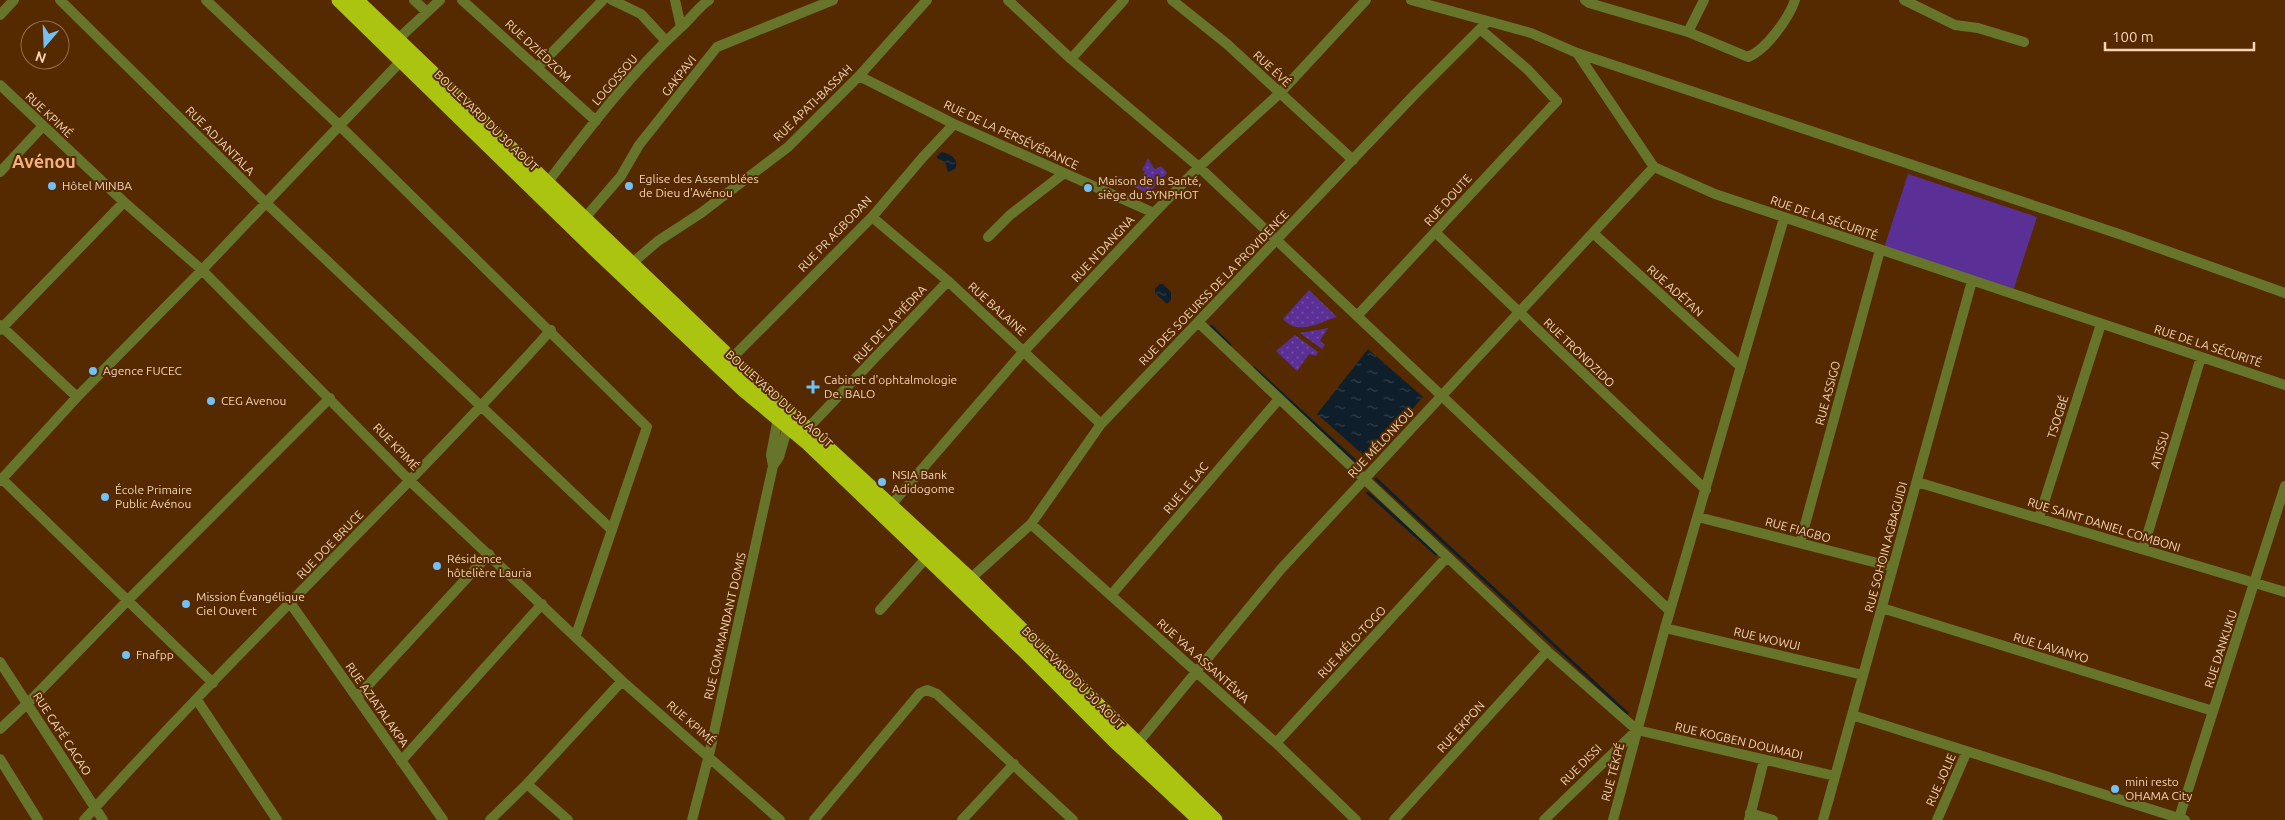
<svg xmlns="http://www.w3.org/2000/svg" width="2285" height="820" viewBox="0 0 2285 820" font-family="Ubuntu,sans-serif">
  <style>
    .grass { fill: url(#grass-dots) }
    .pitch { fill: #5b3096 }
    .water { fill: url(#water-ripples) }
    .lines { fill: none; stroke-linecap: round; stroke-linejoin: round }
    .stream { stroke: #0e1f2b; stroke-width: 3 }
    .street { stroke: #66752a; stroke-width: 10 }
    .highway { stroke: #aac410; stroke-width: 15 }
    .poi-dot { fill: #72c1f5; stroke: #552a00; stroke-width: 2 }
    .labels { text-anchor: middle; stroke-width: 4; stroke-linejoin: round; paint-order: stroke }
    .street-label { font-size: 12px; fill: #f5d3ba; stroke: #552a00 }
    .poi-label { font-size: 12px; fill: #f5d3ba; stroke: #552a00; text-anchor: start }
    .district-label { font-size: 18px; font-weight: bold; fill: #f2b17e; stroke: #552a00 }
  </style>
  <defs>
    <pattern id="grass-dots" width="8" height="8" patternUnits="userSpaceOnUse" patternTransform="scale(1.25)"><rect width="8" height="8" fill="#5b3096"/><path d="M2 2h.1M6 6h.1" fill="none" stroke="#734da3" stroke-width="1.8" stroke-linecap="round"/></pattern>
    <pattern id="water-ripples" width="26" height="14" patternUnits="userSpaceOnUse" patternTransform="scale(1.25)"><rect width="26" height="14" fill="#0e1f2b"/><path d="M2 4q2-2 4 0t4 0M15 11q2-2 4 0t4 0" fill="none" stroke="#323f48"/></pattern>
  </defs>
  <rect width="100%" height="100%" fill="#552a00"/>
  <!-- grass -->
  <path class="grass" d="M 1148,158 L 1153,167 L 1156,169 L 1161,166 L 1167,173 L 1148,194 L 1118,178 L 1120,176 L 1133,183 L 1141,179 L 1145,171 L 1142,170 Z
    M 1309,290 L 1337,317 C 1317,323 1299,336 1283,319 Z
    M 1328,328 L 1320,341 L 1325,345 L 1322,349 L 1300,333 Z
    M 1295,335 L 1318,352 L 1316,356 L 1309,354 L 1297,371 L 1276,351 Z"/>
  <!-- pitch -->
  <path class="pitch" d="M 1908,174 L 2037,217 L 2013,291 L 1884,248 Z"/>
  <!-- water -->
  <path class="water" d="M 942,152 C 950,154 960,159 955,169 L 948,172 L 945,162 L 937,158 L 937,155 Z
    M 1160,284 L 1163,284 L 1171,292 L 1171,300 L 1167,304 L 1155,293 L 1155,289 Z
    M 1368,349 L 1423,397 L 1368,459 L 1317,414 Z"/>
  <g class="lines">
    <!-- stream -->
    <path class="stream" d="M 1211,326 L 1230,345
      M 1254,368 L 1363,468
      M 1376,479 L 1627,713
      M 1368,493 L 1436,554"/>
    <!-- street -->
    <path class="street" d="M 60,0 L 266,203 L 612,530
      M 206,0 L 340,126 L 647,427 L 576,635
      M 414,0 L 427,12
      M 462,0 L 596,121
      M 612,0 L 641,14 L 666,41
      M 675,0 L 681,27
      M 1008,0 L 1071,59 L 1199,167 L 1670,611
      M 1172,0 L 1227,44 L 1353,160
      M 1411,0 L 1531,33 L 1577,53 L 1654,167 L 1715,194 L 2285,385
      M 1585,0 L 1589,3 L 1688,32 L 1748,57 C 1766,50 1789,18 1795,0
      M 1904,0 L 1955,25 L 1978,28 L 2024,42
      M 0,15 L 14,0
      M 1688,32 L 1704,0
      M 397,40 L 440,0
      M 1577,53 L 2122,235 L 2285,293
      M 1071,59 L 1124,0
      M 537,68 L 603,0
      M 859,76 L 954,124 L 1154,213
      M 0,85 L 124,202 L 202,270 L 410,481 L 622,681 L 780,820
      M 0,172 L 43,126
      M 547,183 C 588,130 629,75 679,29 C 690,20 697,8 709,0
      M 872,217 L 948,281 L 1101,424
      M 584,219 L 621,176 L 639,145 L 717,47 L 833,0
      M 1436,233 L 1706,490
      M 1593,233 L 1741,367
      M 988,237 L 1010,215 L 1063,174
      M 631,264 L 658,241 L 701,213 L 788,147 L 859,76 L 927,0
      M 1357,316 L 1557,101 L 1527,69 L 1480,29
      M 1198,322 L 1547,651 L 1637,730 L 1835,776
      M 0,325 L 77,397
      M 0,330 L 124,202
      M 731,359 L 872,217 L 923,157 L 954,124
      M 808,428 L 948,281
      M 773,466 L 771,455 L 778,418
      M 2,479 L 213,683
      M 0,481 L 77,397 L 202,270 L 402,60
      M 1917,482 L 2285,592
      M 891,505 L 1024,351 L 1154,213 L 1199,167 L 1280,93 L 1366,0
      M 1698,517 L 1893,567
      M 2039,518 L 2101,324
      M 1031,524 L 1276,743 L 1356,820
      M 1800,543 L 1880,250
      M 2143,549 L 2201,357
      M 970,579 L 1031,524 L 1101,424 L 1416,93 L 1487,22
      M 1112,594 L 1279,399
      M 291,604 L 443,820
      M 1882,608 L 2213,711
      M 880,610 L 927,557
      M 1665,628 L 1863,675
      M 0,662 L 103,820
      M 357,697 L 489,554
      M 197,700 L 277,820
      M 1852,715 L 2185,820
      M 0,729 L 28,703 L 128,600 L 330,398
      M 1276,743 L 1447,557
      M 1136,745 L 1281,569 L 1654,167
      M 0,759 L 38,820
      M 401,761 L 542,604
      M 527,784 L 568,820
      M 1750,813 L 1773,820
      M 2179,818 L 2285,486
      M 84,820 C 234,652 400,498 551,330
      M 490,820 L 527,784 L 622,681
      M 692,820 L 709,755 L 773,466 L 779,457 L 788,426
      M 814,820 L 920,693 L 927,690 L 937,694 L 1073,820
      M 962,820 L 1014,764
      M 1394,820 L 1547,651
      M 1544,820 L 1637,730
      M 1613,820 L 1665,628 L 1784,218
      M 1749,820 L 1764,760
      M 1823,820 L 1972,281
      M 1937,820 L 1967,751"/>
    <!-- highway -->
    <path class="highway" d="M 339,0 L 601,255 L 744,390 L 808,443 L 1034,660 L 1115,741 L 1200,820
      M 356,0 L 731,359 L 970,579 L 1215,820"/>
  </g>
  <!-- markers -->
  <g class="poi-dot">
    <circle cx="52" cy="186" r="5"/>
    <circle cx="629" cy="186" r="5"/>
    <circle cx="1088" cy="188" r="5"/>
    <circle cx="93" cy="371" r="5"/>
    <path d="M810.5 379.5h5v5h5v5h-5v5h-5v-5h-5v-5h5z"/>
    <circle cx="211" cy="401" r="5"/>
    <circle cx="882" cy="482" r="5"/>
    <circle cx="105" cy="497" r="5"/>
    <circle cx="437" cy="566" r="5"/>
    <circle cx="186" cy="604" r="5"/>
    <circle cx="126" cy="655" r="5"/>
    <circle cx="2115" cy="789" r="5"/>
  </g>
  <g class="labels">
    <!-- street labels -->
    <g class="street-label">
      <text transform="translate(538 51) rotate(43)" y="4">RUE DZIÉDZOM</text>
      <text transform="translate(1272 69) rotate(43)" y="4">RUE ÉVÉ</text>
      <text transform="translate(679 76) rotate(-52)" y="4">GAKPAVI</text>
      <text transform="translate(615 80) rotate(-49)" y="4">LOGOSSOU</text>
      <text transform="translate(813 103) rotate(-44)" y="4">RUE APATI-BASSAH</text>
      <text transform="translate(49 115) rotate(43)" y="4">RUE KPIMÉ</text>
      <text transform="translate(486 121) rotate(44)" y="4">BOULEVARD DU 30 AOÛT</text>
      <text transform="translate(1011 135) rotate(25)" y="4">RUE DE LA PERSÉVÉRANCE</text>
      <text transform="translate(220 141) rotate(45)" y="4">RUE ADJANTALA</text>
      <text transform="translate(1448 200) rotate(-48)" y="4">RUE DOUTE</text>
      <text transform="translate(1824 218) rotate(19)" y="4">RUE DE LA SÉCURITÉ</text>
      <text transform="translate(835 234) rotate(-46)" y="4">RUE PR AGBODAN</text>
      <text transform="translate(1103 249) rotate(-47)" y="4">RUE N'DANGNA</text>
      <text transform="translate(1214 288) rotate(-46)" y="4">RUE DES SOEURSS DE LA PROVIDENCE</text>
      <text transform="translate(1675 291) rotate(42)" y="4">RUE ADÉTAN</text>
      <text transform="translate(997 309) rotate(42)" y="4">RUE BALAINE</text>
      <text transform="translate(890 324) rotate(-47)" y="4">RUE DE LA PIÉDRA</text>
      <text transform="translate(2208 346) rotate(18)" y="4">RUE DE LA SÉCURITÉ</text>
      <text transform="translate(1579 353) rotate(44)" y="4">RUE TRONDZIDO</text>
      <text transform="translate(1828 393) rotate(-75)" y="4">RUE ASSIGO</text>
      <text transform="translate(779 399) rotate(42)" y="4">BOULEVARD DU 30 AOÛT</text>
      <text transform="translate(2058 417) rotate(-72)" y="4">TSOGBÉ</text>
      <text transform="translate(1381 443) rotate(-47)" y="4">RUE MÉLONKOU</text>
      <text transform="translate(396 447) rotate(46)" y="4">RUE KPIMÉ</text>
      <text transform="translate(2160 450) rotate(-73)" y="4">ATISSU</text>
      <text transform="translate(1186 488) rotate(-50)" y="4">RUE LE LAC</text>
      <text transform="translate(2104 525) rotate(17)" y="4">RUE SAINT DANIEL COMBONI</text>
      <text transform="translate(1798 530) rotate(15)" y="4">RUE FIAGBO</text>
      <text transform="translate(330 545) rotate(-46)" y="4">RUE DOE BRUCE</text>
      <text transform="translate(1886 547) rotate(-75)" y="4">RUE SOHOIN AGBAGUIDI</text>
      <text transform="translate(725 626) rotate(-77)" y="4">RUE COMMANDANT DOMIS</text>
      <text transform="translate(1767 639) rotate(13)" y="4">RUE WOWUI</text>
      <text transform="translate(1352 642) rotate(-47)" y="4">RUE MÉLO-TOGO</text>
      <text transform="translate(2051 648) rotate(17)" y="4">RUE LAVANYO</text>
      <text transform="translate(2221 649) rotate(-72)" y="4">RUE DANKUKU</text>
      <text transform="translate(1203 661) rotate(42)" y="4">RUE YAA ASSANTÉWA</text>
      <text transform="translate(1073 678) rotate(45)" y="4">BOULEVARD DU 30 AOÛT</text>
      <text transform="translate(377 705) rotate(55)" y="4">RUE AZIATALAKPA</text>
      <text transform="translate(691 723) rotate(41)" y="4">RUE KPIMÉ</text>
      <text transform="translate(1461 727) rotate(-48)" y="4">RUE EKPON</text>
      <text transform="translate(62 734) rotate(57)" y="4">RUE CAFÉ CACAO</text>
      <text transform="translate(1739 741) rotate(13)" y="4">RUE KOGBEN DOUMADI</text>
      <text transform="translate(1581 765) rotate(-45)" y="4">RUE DISSI</text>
      <text transform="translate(1613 772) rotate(-75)" y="4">RUE TÉKPÉ</text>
      <text transform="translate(1941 780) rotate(-66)" y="4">RUE JOLIE</text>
    </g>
    <!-- poi labels -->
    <g class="poi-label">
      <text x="639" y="183">Eglise des Assemblées<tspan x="639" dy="14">de Dieu d'Avénou</tspan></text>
      <text x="1098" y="185">Maison de la Santé,<tspan x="1098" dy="14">siège du SYNPHOT</tspan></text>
      <text x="62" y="190">Hôtel MINBA</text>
      <text x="103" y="375">Agence FUCEC</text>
      <text x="824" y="384">Cabinet d'ophtalmologie<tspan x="824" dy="14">De. BALO</tspan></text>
      <text x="221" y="405">CEG Avenou</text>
      <text x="892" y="479">NSIA Bank<tspan x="892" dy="14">Adidogome</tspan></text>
      <text x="115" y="494">École Primaire<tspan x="115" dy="14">Public Avénou</tspan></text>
      <text x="447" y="563">Résidence<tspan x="447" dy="14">hôtelière Lauria</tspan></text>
      <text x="196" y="601">Mission Évangélique<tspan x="196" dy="14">Ciel Ouvert</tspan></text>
      <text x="136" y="659">Fnafpp</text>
      <text x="2125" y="786">mini resto<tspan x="2125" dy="14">OHAMA City</tspan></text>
    </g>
    <!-- district labels -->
    <g class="district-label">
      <text x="44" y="168">Avénou</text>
    </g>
  </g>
  <!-- north arrow -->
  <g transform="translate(45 45) rotate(199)"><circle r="24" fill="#552a00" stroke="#956e4a"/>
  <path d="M0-4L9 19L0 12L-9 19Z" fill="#72c1f5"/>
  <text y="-8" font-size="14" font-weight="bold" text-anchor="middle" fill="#f5d3ba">N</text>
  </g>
  <!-- scale -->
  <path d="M2105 42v8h149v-8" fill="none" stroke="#f5d3ba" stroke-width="2.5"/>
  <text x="2112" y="42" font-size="15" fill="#f5d3ba" stroke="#552a00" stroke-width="4" paint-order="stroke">100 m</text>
</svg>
